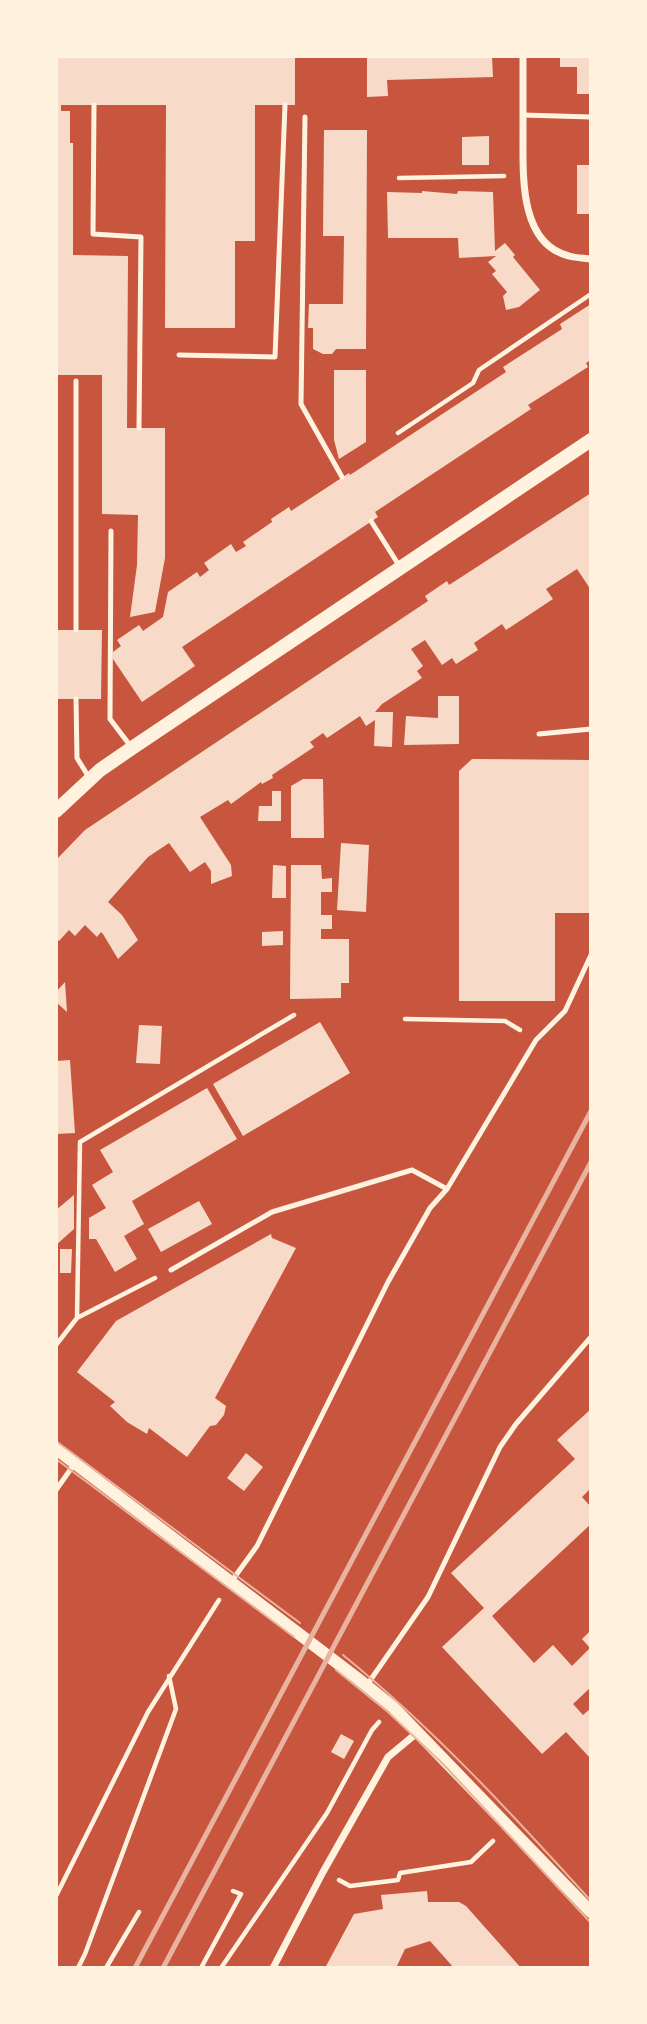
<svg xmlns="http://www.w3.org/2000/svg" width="647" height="2024" viewBox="0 0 647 2024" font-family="Barlow,sans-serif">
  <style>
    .building { fill: #f7dbc8 }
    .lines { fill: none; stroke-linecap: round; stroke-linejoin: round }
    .path { stroke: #fff3e0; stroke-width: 4.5 }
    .service { stroke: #fff3e0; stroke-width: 5 }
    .minor { stroke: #fff3e0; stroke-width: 7 }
    .tertiary { stroke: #fff3e0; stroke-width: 12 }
    .secondary { stroke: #fff3e0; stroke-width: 14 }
    .tram { stroke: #e9b49f; stroke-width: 2 }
    .rail { stroke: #e9b49f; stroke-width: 5 }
  </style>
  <rect width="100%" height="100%" fill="#c8553d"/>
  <!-- building -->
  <path class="building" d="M 56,56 L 295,56 L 295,105 L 255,105 L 255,241 L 235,241 L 235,328 L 165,328 L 166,105 L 61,105 L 61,111 L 70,111 L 70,143 L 73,143 L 73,255 L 128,256 L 127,428 L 165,428 L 165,558 L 155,612 L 130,617 L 137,565 L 138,515 L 102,514 L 102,375 L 56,375 Z
    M 387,56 L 492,56 L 493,77 L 387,80 L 388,96 L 367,97 L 367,58 Z
    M 560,56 L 591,56 L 591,94 L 577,94 L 577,67 L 560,67 Z
    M 324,130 L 367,130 L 366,349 L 336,349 L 332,354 L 323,354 L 313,349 L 313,328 L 308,328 L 309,304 L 343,304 L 344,236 L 323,236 Z
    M 489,136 L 489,165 L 462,165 L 462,137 Z
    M 577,165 L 591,165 L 591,214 L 577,214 Z
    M 422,191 L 457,194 L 458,191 L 493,192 L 495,251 L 505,243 L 515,255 L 513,257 L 540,290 L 519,307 L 506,310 L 503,296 L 507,292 L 492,274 L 496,271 L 488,262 L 496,256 L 459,258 L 458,238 L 388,238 L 387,192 L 422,193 Z
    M 591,304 L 591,360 L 586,363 L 588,367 L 528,405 L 531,409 L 375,512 L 378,517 L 182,647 L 195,666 L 142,702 L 113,659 L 113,652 L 121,646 L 117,640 L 139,625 L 143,631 L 163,617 L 168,592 L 197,572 L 200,577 L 209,570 L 204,563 L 231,544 L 236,552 L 246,546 L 243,542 L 272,522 L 271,519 L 289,507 L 291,511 L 349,473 L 350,475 L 506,372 L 503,367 L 562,329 L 560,324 Z
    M 334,370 L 366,370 L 366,442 L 339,459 L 334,440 Z
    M 591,493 L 591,590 L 577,569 L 546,589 L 553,599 L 506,630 L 502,624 L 474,643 L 478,650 L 456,664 L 452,658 L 442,665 L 425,640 L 411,649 L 423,666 L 417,671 L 422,678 L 382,704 L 375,712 L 393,712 L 392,747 L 374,746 L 375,720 L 366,726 L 360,716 L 327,738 L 323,733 L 310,742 L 314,747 L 272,775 L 273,778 L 262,784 L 261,782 L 231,804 L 228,800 L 200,817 L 231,865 L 232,876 L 211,884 L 211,871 L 205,862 L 190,872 L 169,843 L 148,857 L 108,902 L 122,915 L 138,940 L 118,959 L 103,934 L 101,932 L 97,937 L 85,925 L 75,936 L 69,930 L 59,941 L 56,938 L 56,860 L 85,830 L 428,601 L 425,596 L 447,581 L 449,585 Z
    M 56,630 L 102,630 L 101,699 L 56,699 Z
    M 438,696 L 459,696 L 459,744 L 404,745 L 406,716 L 438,718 Z
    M 472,759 L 591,760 L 591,913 L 555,913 L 555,1001 L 459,1001 L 459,771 Z
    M 303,779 L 323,779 L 324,838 L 291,838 L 291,786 Z
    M 272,791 L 281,791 L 281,821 L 258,821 L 259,806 L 272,806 Z
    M 341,843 L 369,845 L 366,912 L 337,910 Z
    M 273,865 L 286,866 L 286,898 L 272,898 Z
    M 291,865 L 321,865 L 322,879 L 332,878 L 332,892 L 321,892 L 321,915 L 332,915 L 332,929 L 321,929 L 321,939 L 349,939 L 349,983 L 341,983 L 341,998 L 290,999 Z
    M 283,931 L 283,945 L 262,946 L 262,932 Z
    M 65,982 L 67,1012 L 56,1002 L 56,992 Z
    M 320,1022 L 350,1073 L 243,1136 L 213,1084 Z
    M 139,1025 L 162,1026 L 160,1064 L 136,1063 Z
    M 70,1060 L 75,1133 L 56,1134 L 56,1061 Z
    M 207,1088 L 237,1139 L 132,1201 L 144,1224 L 124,1236 L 137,1259 L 115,1272 L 96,1239 L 89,1239 L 89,1218 L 106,1208 L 92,1185 L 113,1172 L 100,1150 Z
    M 74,1195 L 74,1229 L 56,1245 L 56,1210 Z
    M 199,1201 L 212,1224 L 161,1252 L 148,1229 Z
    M 271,1234 L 272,1238 L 296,1248 L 215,1398 L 226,1406 L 224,1415 L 216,1425 L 210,1426 L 187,1457 L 149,1428 L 147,1434 L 127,1422 L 110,1406 L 115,1402 L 77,1372 L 116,1321 Z
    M 60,1249 L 72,1249 L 71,1273 L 60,1273 Z
    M 591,1409 L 591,1488 L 582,1497 L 591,1507 L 591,1524 L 492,1616 L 534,1663 L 553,1645 L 572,1666 L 590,1648 L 582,1639 L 591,1630 L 591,1687 L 573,1704 L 583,1715 L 591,1708 L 591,1759 L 566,1732 L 542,1754 L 442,1647 L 484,1608 L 451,1573 L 575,1459 L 557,1440 Z
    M 246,1453 L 263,1467 L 244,1491 L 227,1478 Z
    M 341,1734 L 354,1741 L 344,1759 L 331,1752 Z
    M 427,1891 L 428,1902 L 459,1902 L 466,1906 L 521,1968 L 454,1968 L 430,1941 L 405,1949 L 396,1968 L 325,1968 L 354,1914 L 383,1909 L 381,1895 Z"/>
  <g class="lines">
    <!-- path -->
    <path class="path" d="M 399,178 L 504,176
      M 398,433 L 473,383 L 479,370 L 591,294
      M 405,1019 L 505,1021 L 520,1030
      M 77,1318 L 80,1142 L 294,1015
      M 56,1345 L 77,1318 L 155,1278
      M 339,1880 L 350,1886 L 398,1880 L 400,1873 L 471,1862 L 493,1841
      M 56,1896 L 148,1712 L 219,1600
      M 78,1968 L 85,1954 L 176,1709 L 169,1676
      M 106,1968 L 139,1912
      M 201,1968 L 241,1894 L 233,1891
      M 221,1968 L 327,1813 L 372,1730 L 379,1722"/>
    <!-- service -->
    <path class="service" d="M 94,105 L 93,234 L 141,237 L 139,428
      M 523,115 L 591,117
      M 305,117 L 301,404 L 342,477
      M 179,355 L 275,357 L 285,105
      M 371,521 L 400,567
      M 111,531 L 110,719 L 132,748
      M 76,630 L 76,381
      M 76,699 L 77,758 L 90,779
      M 539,734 L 591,729
      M 171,1270 L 272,1212 L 412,1170 L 447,1189
      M 56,1490 L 75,1463
      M 231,1582 L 257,1546 L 388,1282 L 430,1208 L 447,1189 L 536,1040 L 565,1011 L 591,955
      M 367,1685 L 428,1597 L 500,1447 L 516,1424 L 591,1337"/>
    <!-- minor -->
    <path class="minor" d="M 523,56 C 523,83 523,111 523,138 C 523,177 520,244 569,256 C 576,258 584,258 591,259
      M 273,1968 L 323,1872 L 388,1757 L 418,1732"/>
    <!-- tertiary -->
    <path class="tertiary" d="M 56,1449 L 357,1678 L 393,1707 L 591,1912"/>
    <!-- secondary -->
    <path class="secondary" d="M 56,811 L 100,770 L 132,748 L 591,440"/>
    <!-- tram -->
    <path class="tram" d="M 56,1441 L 300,1623
      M 56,1459 L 294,1637
      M 343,1655 C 434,1729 512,1814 591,1901
      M 336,1670 L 388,1712 L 443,1764 L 591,1923"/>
    <!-- rail -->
    <path class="rail" d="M 135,1968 L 591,1111
      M 163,1968 L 591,1162"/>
  </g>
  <!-- border -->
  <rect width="647" height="2024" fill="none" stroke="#fff3e0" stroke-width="116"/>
</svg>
